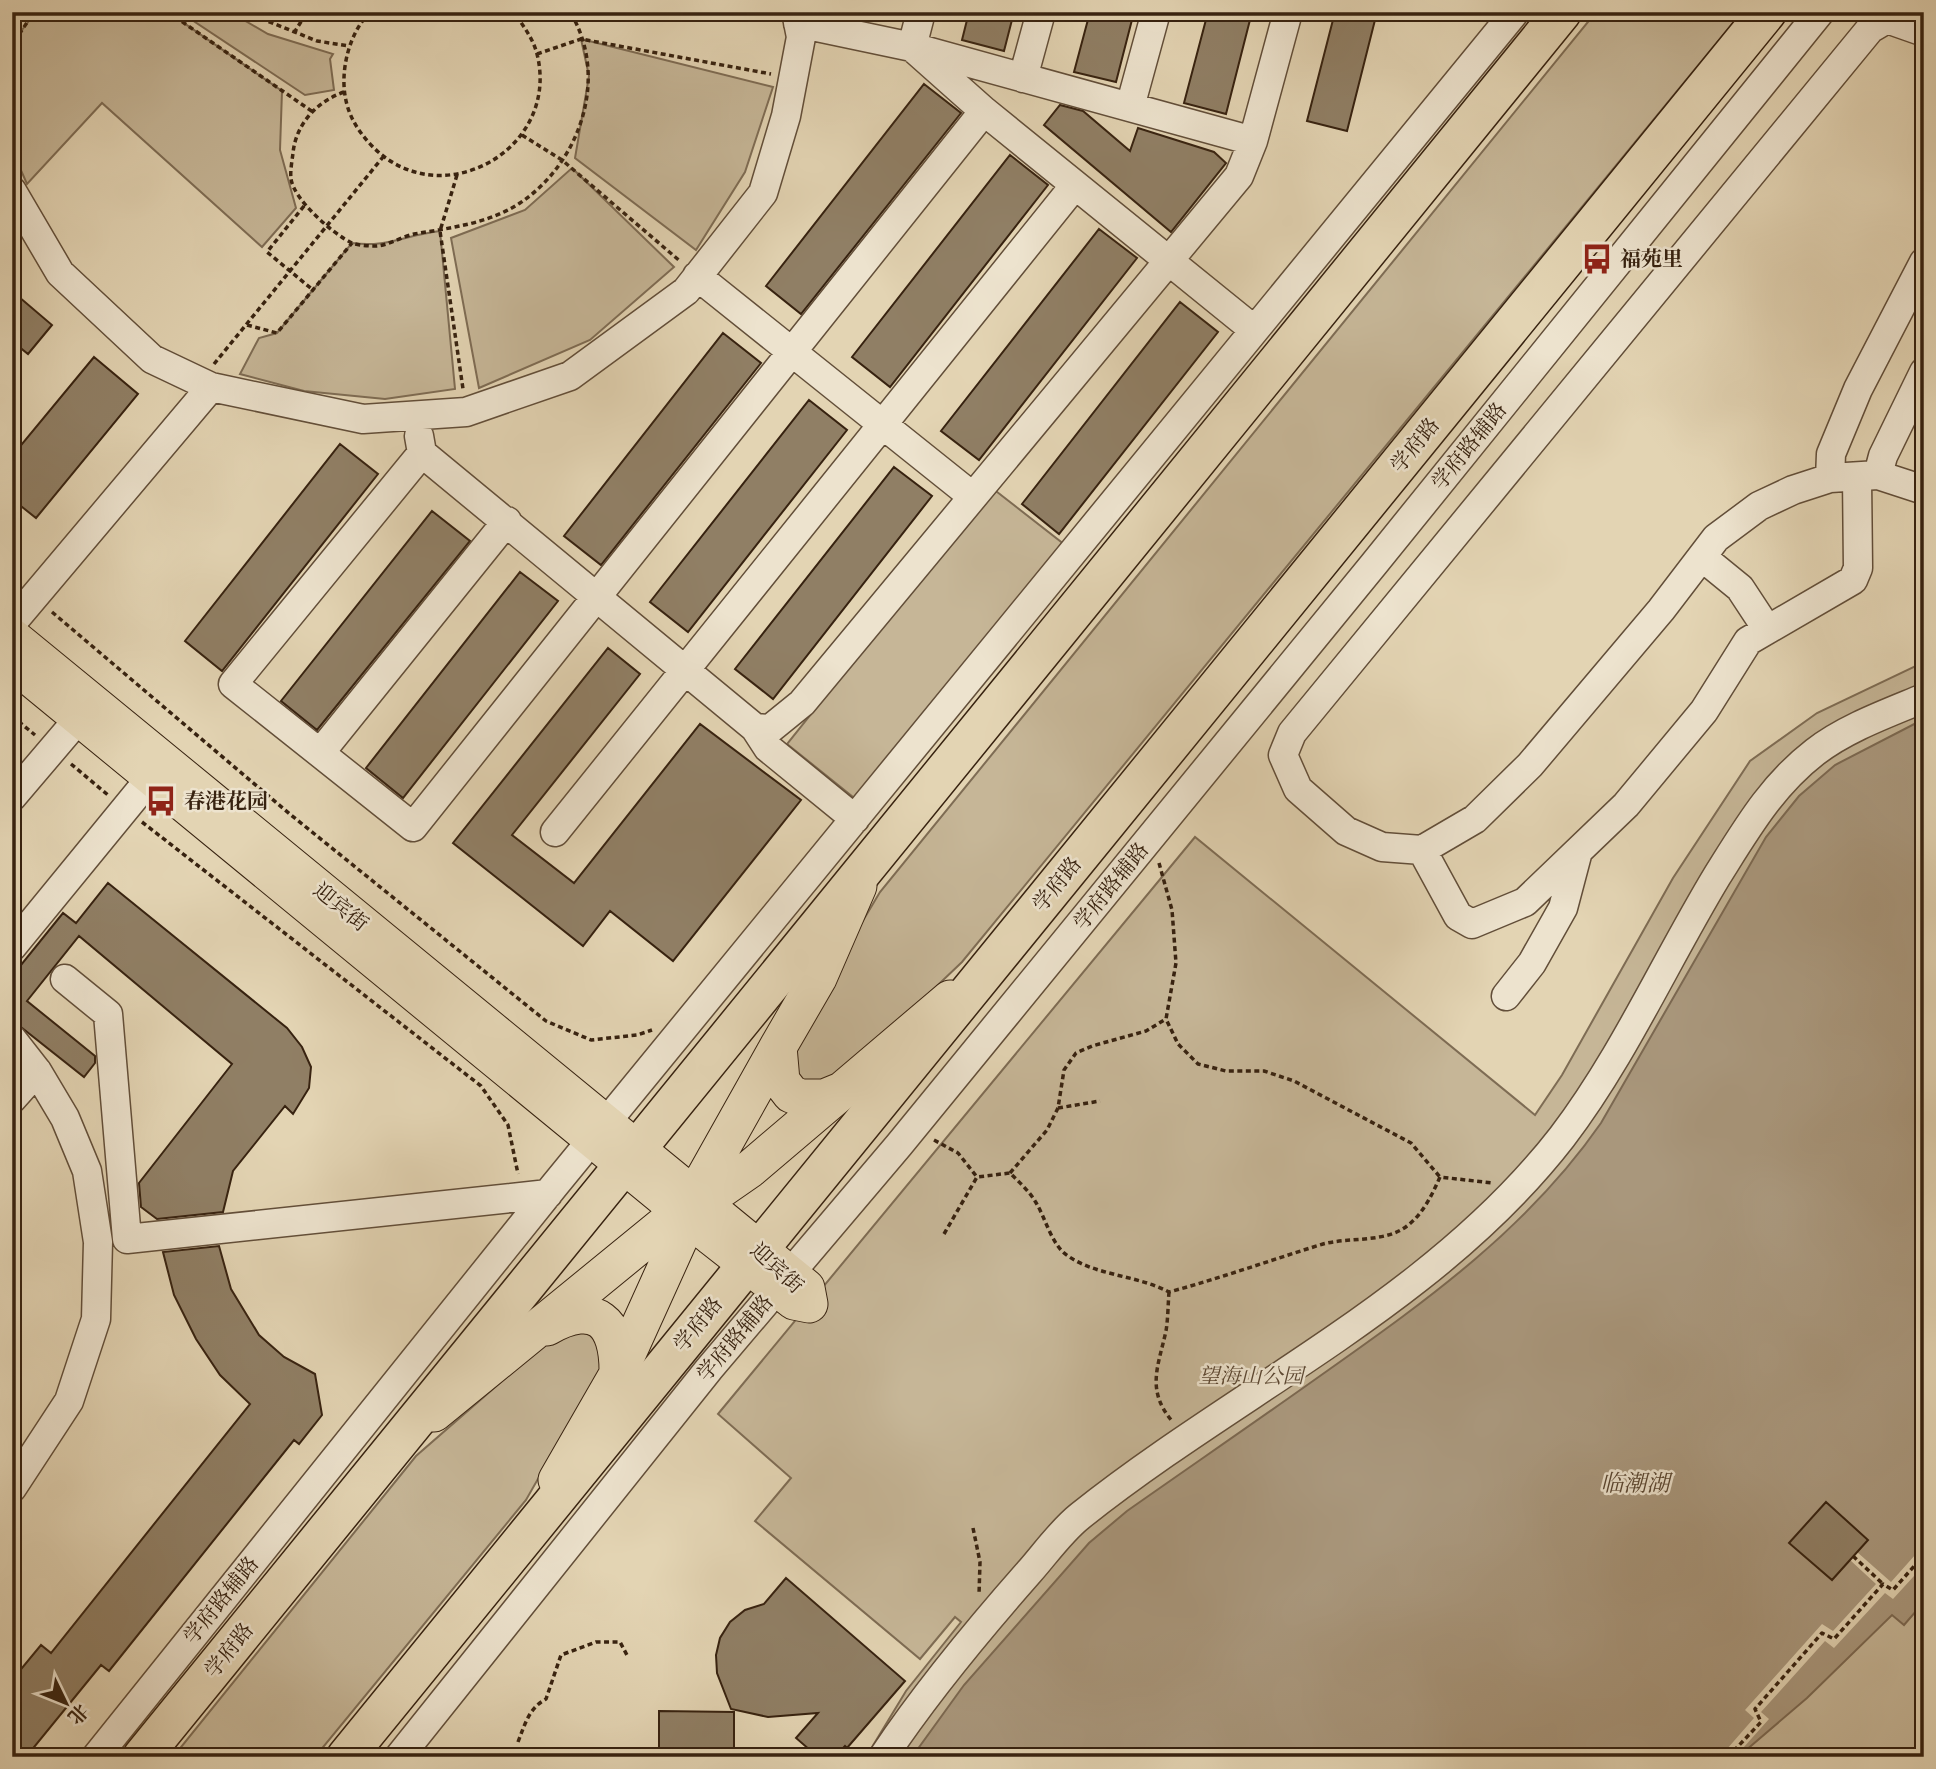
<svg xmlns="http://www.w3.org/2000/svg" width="1936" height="1769" viewBox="0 0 1936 1769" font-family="'IM FELL French Canon','Noto Serif SC',serif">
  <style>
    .green { fill: #c6b697; stroke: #7e6c54; stroke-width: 2 }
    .water { fill: #a9977c; stroke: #7b6851; stroke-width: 2 }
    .pier { fill: #e3d4b3 }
    .building { fill: #907f65; stroke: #372210; stroke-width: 2 }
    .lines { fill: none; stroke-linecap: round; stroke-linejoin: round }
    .minor-casing { stroke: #624e39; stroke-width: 31 }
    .major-casing { stroke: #372210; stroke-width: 39 }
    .highway-casing { stroke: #372210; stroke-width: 41 }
    .path { stroke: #372210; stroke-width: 3.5; stroke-dasharray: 5 3.5; stroke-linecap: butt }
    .minor { stroke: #ede3ce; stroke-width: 28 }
    .major { stroke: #e3d4b3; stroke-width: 37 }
    .highway { stroke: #e3d4b3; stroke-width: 38 }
    .labels { text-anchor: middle; stroke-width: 5; stroke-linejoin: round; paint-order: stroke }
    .poi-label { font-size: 21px; font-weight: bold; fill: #372210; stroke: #ede3ce; text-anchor: start }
    .street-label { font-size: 21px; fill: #372210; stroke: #ede3ce }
    .park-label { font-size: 21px; font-style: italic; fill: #5b4732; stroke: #ede3ce }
    .water-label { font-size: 23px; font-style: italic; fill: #594530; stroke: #ede3ce }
  </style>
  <rect width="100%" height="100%" fill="#e3d4b3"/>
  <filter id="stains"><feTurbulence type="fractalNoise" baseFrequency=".00286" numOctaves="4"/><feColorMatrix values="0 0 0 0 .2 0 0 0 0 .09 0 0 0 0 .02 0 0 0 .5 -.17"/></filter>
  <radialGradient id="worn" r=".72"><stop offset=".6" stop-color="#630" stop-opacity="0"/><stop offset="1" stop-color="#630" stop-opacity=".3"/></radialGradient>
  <!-- green -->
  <path class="green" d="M 36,12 L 168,12 L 282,91 L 280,150 L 296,208 L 262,247 L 102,103 L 27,184 L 12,150 L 12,34 L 18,35 Z
    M 180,12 L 230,12 L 268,34 L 333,54 L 330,59 L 334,90 L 305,95 Z
    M 1596,12 L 1742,12 L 962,962 L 831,1087 L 795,1088 L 789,1045 L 880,892 Z
    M 581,39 L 773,87 L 745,172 L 696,250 L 575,158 L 589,76 Z
    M 572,168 L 674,267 L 590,340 L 479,388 L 451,238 L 525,210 Z
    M 440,231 L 455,389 L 385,399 L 304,391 L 240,374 L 259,338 L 277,333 L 352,243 C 386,248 406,235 440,231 Z
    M 992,488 L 1065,545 L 858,801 L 787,744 Z
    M 1924,662 L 1924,1757 L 866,1757 L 906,1691 L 961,1622 L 955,1617 L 920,1659 L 755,1521 L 791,1478 L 718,1414 L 1195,837 L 1535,1115 L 1562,1075 L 1673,878 L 1750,761 L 1817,713 Z
    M 564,1327 L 579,1327 L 600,1340 L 600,1370 L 526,1500 L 315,1757 L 173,1757 L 416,1456 Z"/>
  <!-- water -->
  <path class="water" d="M 1924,719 L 1924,1602 L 1904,1625 L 1892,1615 L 1807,1698 L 1738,1757 L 912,1757 L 964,1685 L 1089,1543 L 1127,1511 C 1194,1464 1261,1418 1327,1371 C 1429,1299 1529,1227 1601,1123 L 1766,837 L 1799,796 L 1835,765 Z"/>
  <!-- pier -->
  <path class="pier" d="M 1826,1502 L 1868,1540 L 1857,1552 L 1891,1582 L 1924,1545 L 1924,1565 L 1893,1599 L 1885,1593 L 1834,1648 L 1825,1641 L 1761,1712 L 1769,1719 L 1735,1757 L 1720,1757 L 1754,1718 L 1745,1710 L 1822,1624 L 1833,1631 L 1876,1584 L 1850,1560 L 1832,1580 L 1789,1543 Z"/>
  <!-- building -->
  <path class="building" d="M 969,12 L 1014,12 L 1004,51 L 962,40 Z
    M 1090,12 L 1134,12 L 1116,82 L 1074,72 Z
    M 1208,12 L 1252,12 L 1226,114 L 1184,103 Z
    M 1335,12 L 1377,12 L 1347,131 L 1307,121 Z
    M 924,84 L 961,113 L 801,314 L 766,286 Z
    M 1060,105 L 1083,111 L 1130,151 L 1138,128 L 1214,152 L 1226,163 L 1171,232 L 1044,125 Z
    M 1010,155 L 1048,185 L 890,387 L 852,357 Z
    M 1099,229 L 1137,258 L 979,460 L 941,431 Z
    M 12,291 L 52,325 L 28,354 L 12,341 Z
    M 1180,302 L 1218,332 L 1059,534 L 1022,504 Z
    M 723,333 L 761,363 L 601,565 L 564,536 Z
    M 94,357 L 138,394 L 36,518 L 12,499 L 12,456 Z
    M 809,400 L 847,430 L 688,632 L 650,602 Z
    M 340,444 L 378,474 L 222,671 L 185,641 Z
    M 894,467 L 932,496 L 773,699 L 735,669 Z
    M 432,511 L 470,541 L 317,730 L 281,701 Z
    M 520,572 L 558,601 L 403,798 L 366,768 Z
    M 608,648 L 640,674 L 512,835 L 574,883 L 700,724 L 801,800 L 673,961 L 610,911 L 583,946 L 453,843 Z
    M 108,883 L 287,1028 L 302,1047 L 311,1067 L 309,1088 L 293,1114 L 285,1106 L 233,1171 L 223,1212 L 157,1219 L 141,1207 L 139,1183 L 232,1064 L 79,936 L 27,1001 L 95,1056 L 95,1063 L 84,1077 L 12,1020 L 12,976 L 63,913 L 76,923 Z
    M 219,1246 L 231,1289 L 259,1335 L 284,1357 L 315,1374 L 322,1415 L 299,1444 L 294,1440 L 109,1671 L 101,1665 L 26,1757 L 12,1757 L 12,1680 L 41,1645 L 51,1653 L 250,1404 L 220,1375 L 196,1339 L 174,1295 L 163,1252 Z
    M 1826,1502 L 1868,1540 L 1832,1580 L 1789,1543 Z
    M 786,1578 L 905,1681 L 847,1748 L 845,1746 L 835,1757 L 818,1757 L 796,1738 L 818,1713 L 768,1717 L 731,1709 L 717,1673 L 716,1655 L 720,1638 L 730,1622 L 745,1610 L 764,1604 Z
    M 659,1711 L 734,1712 L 734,1757 L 659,1757 Z"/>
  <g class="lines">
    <!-- minor casing -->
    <g class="minor-casing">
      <path id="minor" d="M 921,12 L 912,47 L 984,111 L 1253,329
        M 798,23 L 912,47 L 1253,141
        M 1924,32 L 1887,19 L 1870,29 L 1292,733 L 1283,755 L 1298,789 L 1346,831 L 1382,847 L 1422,850 L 1475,819 L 1530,765 L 1661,610 L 1716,538 L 1759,506 L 1793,490 L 1830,478 L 1878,475 L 1924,490
        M 1023,78 L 1041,12
        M 1130,107 L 1156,12
        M 12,191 L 60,273 L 152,359 L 211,387 L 363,419 L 466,412 L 570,376 L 686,291 L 763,193 L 786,116 L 801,37 L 796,12
        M 697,276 L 972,496
        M 419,436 L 422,453 L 755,728 L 768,748 L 855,819
        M 422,453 L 233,684 L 413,827 L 984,111
        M 1878,475 L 1883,456 L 1924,372
        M 1830,478 L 1831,454 L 1858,389 L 1924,262
        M 1702,557 L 1740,588 L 1767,629
        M 12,623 L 211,387
        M 755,728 L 770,729 L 802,703 L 1239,176 L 1253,141 L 1288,12
        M 320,753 L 507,521
        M 12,797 L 80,717
        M 555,832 L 1075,185
        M 1422,850 L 1458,916 L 1472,924 L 1525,902 L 1626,805 L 1704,711 L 1748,641 L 1853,580 L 1858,568 L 1857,477
        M 12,947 L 152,776
        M 65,979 L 108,1014 L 127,1239 L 548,1194
        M 1506,996 L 1532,963 L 1563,908 L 1577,855
        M 12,1039 L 37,1071 L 65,1118 L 87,1171 L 98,1242 L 96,1319 L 69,1401 L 12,1488
        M 12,1099 L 37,1071
        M 96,1757 L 554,1186 L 1515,12
        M 399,1757 L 709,1369 L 899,1145 L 1374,564 L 1820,12
        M 883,1757 C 927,1691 977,1631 1029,1572 C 1045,1554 1061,1531 1080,1516 C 1239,1389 1435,1301 1562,1137 C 1623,1057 1665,962 1717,876 C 1746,830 1771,786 1815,752 C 1846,728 1888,713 1924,698"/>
    </g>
    <!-- major casing -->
    <g class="major-casing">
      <path id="major" d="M 12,637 L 806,1288 L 809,1304 L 794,1301 L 712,1237 L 12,662
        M 846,1089 L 824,1098 L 801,1098 L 791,1094 L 781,1081 L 778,1047 L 818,978 L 858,886
        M 547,1327 C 596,1299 619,1322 618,1374
        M 434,1413 L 681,1211 L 705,1177 L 778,1047
        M 557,1480 L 618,1374 L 689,1217 L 701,1203 L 750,1169 L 950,999"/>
    </g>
    <!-- highway casing -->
    <g class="highway-casing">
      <path id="highway" d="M 142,1757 L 1562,12
        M 346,1757 L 1767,12"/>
    </g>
    <!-- path -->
    <path class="path" d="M 168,12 L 313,112
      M 245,12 L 317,41 L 349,46
      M 370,12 C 352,30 343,60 344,85 C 345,110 355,128 372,146 C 441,217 561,149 537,54 C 533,38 523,26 514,12
      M 294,33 L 307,12
      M 12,34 L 18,36 L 34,12
      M 537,54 L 581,39 L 771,74
      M 344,92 C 318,101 296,123 293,153 C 292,161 290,172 291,179 C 294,200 333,234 352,243 C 357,245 367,246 373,246 C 386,247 400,237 414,234 C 449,228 488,224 520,203 C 580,163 610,77 570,12
      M 522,135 L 562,160 L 681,262
      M 457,175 L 440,231 L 463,389
      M 304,206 L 267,252 L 313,290
      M 247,325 L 277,333 L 352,243
      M 214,364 L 383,157
      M 52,612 L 291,815 L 546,1021 L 591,1040 L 637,1035 L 652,1030
      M 12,716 L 35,735
      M 71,764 L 108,795
      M 142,822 L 481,1086 L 508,1125 L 518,1174
      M 1159,863 L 1172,910 L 1176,963 L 1166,1019 L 1178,1044 L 1198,1064 L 1226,1071 L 1264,1071 L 1294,1081 L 1411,1143 L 1440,1177
      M 1058,1108 L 1100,1101
      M 934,1140 L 958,1153 L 977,1177
      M 1010,1173 L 1047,1130 L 1058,1108 L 1064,1070 L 1076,1053 L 1092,1046 L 1146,1031 L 1166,1019
      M 944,1234 L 977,1177 L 1010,1173 C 1019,1182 1029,1191 1035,1201 C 1046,1218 1051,1245 1068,1256 C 1097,1276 1137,1275 1169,1292 C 1221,1278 1271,1260 1323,1244 C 1349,1237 1385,1243 1407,1226 C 1423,1214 1432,1195 1440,1177 L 1492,1183
      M 1169,1292 C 1168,1305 1168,1319 1166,1331 C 1158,1367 1146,1390 1172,1421
      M 973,1528 L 980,1562 L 979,1595
      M 1853,1556 L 1883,1584
      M 518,1742 C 525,1724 529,1708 546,1699 L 561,1655 L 596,1642 L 620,1642 L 628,1657
      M 1728,1757 L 1761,1722 L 1755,1709 L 1822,1633 L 1834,1639 L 1883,1584 L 1893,1590 L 1924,1555"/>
    <!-- minor -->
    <use href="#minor" class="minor"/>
    <!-- major -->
    <use href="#major" class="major"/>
    <!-- highway -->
    <use href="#highway" class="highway"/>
  </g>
  <!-- icons -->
  <defs>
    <g id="bus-bare" transform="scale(2.415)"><path d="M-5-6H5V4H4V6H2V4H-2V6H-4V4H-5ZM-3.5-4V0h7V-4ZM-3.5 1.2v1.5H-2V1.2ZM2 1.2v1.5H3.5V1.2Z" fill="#8f2418" stroke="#ede3ce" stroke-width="2.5" paint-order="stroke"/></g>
  </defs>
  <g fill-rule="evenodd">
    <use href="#bus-bare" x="1597" y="259"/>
    <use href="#bus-bare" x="161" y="801"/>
  </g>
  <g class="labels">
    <!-- poi labels -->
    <g class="poi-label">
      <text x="1620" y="266">福苑里</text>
      <text x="184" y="808">春港花园</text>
    </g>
    <!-- street labels -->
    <g class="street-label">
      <text transform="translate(1415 445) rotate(-51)" y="7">学府路</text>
      <text transform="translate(1469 446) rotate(-51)" y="7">学府路辅路</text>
      <text transform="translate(1057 884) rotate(-51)" y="7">学府路</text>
      <text transform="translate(1111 886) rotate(-51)" y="7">学府路辅路</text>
      <text transform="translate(341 907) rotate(39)" y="7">迎宾街</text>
      <text transform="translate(777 1268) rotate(43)" y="7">迎宾街</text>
      <text transform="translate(698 1324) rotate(-51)" y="7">学府路</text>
      <text transform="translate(735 1338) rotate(-50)" y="7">学府路辅路</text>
      <text transform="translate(221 1600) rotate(-51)" y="7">学府路辅路</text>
      <text transform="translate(229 1650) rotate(-51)" y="7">学府路</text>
    </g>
    <!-- park labels -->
    <g class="park-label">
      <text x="1251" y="1383">望海山公园</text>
    </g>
    <!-- water labels -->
    <g class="water-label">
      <text x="1635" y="1491">临潮湖</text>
    </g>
  </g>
  <!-- margin -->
  <rect width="1936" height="1769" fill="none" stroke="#e3d4b3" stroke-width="42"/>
  <rect x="14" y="14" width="1908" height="1741" fill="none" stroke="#372210" stroke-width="3.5"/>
  <rect x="21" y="21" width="1894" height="1727" fill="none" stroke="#372210" stroke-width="2"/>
  <!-- north arrow -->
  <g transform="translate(66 1703) rotate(133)" stroke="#ede3ce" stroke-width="5" paint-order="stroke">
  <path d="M0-5L12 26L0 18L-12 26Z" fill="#372210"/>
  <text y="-10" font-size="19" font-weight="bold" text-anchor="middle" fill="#372210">北</text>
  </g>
  <rect width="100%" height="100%" filter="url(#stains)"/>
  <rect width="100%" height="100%" fill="url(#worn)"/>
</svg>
